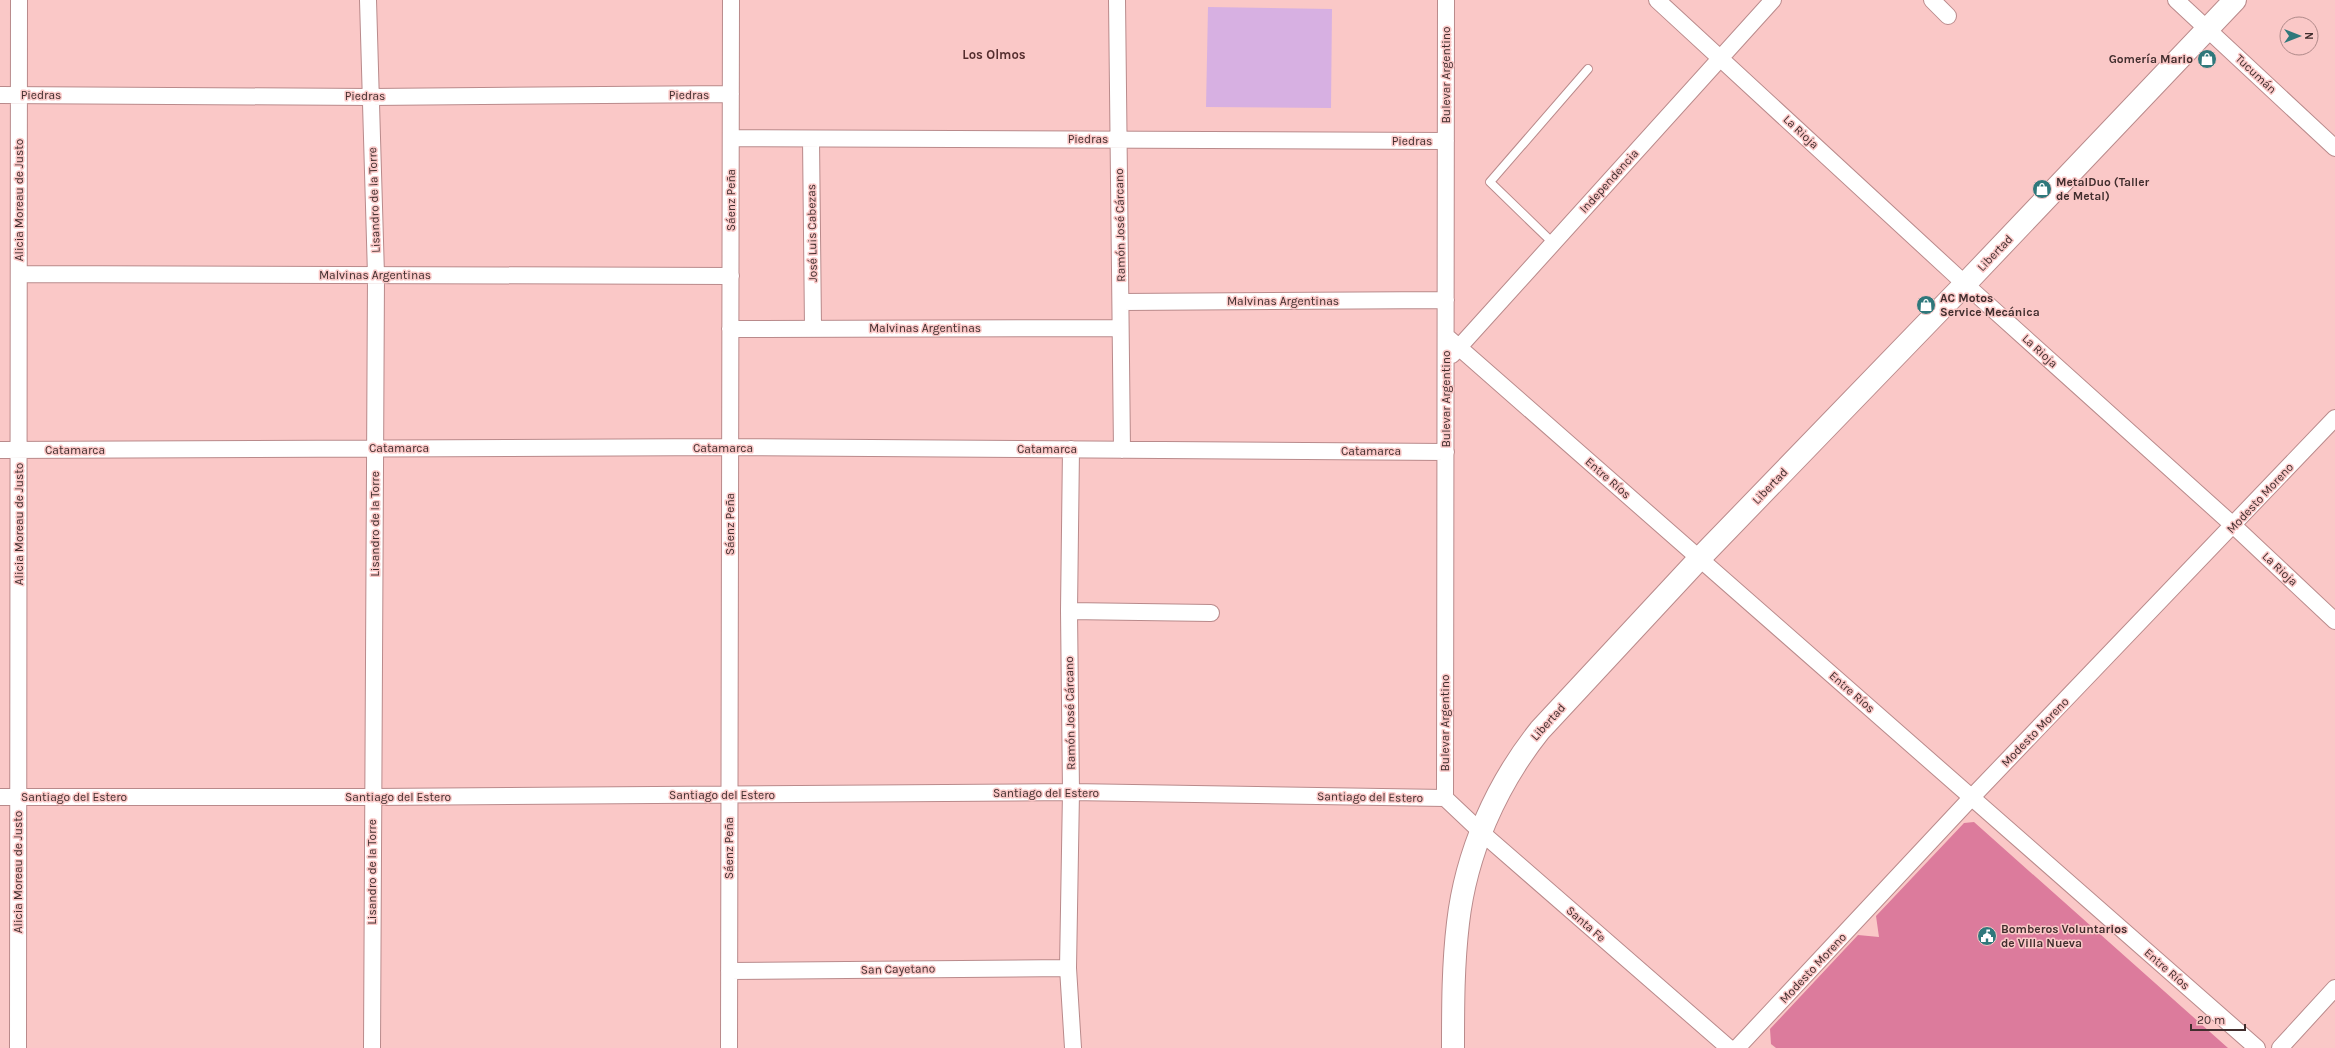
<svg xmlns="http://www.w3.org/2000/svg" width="2335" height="1048" viewBox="0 0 2335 1048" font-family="Karla,sans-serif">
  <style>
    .green { fill: #d7b0e2 }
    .building { fill: #dc7b9c }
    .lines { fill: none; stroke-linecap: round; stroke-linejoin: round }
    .service-casing { stroke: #b98a8b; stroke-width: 10 }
    .minor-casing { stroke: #b98a8b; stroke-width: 18 }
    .secondary-casing { stroke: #b98a8b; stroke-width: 24 }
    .service { stroke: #fff; stroke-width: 8 }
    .minor { stroke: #fff; stroke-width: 16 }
    .secondary { stroke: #fff; stroke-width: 22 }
    .labels { text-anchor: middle; stroke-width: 3; stroke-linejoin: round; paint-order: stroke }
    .poi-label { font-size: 12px; font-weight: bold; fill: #412e2e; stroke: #fac8c7; text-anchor: start }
    .street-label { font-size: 12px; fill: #412e2e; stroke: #fac8c7 }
    .neighbourhood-label { font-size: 13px; font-weight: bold; fill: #542d2e; stroke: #fac8c7 }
  </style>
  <rect width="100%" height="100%" fill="#fac8c7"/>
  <!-- green -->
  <path class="green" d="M 1208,7 L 1332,9 L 1331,108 L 1206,107 Z"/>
  <!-- building -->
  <path class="building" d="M 1974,822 L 2228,1048 L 1776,1048 L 1771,1044 L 1770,1029 L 1858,935 L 1879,937 L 1876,916 L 1964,823 Z"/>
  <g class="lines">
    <!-- service casing -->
    <g class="service-casing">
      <path id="service" d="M 1553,243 L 1490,182 L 1588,69"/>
    </g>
    <!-- minor casing -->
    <g class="minor-casing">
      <path id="minor" d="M 368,0 L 376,275 L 372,1048
        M 1117,0 L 1122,450
        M 1657,0 L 1965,284 L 2234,526 L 2335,621
        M 1932,0 L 1948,16
        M 2176,0 L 2335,148
        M 0,95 L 371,97 L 731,94
        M 731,138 L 1446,141
        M 811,139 L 813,328
        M 19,274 L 731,276
        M 1121,302 L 1446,300
        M 730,329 L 1119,328
        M 1446,336 L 2257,1048
        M 1452,355 L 1773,0
        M 1071,449 L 1069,611 L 1071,792 L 1068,968 L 1073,1048
        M 0,450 L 730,447 L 1446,452
        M 1069,611 L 1211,613
        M 0,797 L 373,797 L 1071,792 L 1445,798
        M 1445,798 L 1446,0
        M 1445,798 L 1481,832 L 1729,1048
        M 729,971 L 1068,968
        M 18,1048 L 19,0
        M 729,1048 L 731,0
        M 1737,1048 L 1972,797 L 2335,418
        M 2280,1048 L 2335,988"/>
    </g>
    <!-- secondary casing -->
    <g class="secondary-casing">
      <path id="secondary" d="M 1453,1048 C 1453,1006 1453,965 1458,923 C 1466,853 1496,785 1540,730 L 1699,559 L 1965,284 L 2235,0"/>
    </g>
    <!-- service -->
    <use href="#service" class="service"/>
    <!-- minor -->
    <use href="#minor" class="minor"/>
    <!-- secondary -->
    <use href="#secondary" class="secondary"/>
  </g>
  <!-- icons -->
  <defs>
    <g id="shop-disc" transform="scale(1)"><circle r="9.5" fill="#2f787b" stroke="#fac8c7"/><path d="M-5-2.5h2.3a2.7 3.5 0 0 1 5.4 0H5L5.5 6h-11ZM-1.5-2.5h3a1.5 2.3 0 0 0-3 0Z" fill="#fff"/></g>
    <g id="civic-disc" transform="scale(1)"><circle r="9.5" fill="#2f787b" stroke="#fac8c7"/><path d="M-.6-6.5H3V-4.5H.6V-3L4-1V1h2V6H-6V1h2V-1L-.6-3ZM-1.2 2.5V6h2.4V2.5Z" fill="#fff"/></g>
  </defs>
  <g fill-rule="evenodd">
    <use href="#shop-disc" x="2207" y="59"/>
    <use href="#shop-disc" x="2042" y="189"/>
    <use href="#shop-disc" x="1926" y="305"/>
    <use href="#civic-disc" x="1987" y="936"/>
  </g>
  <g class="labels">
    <!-- poi labels -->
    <g class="poi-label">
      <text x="2193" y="63" text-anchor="end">Gomería Mario</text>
      <text x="2056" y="186">MetalDuo (Taller<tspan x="2056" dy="14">de Metal)</tspan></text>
      <text x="1940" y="302">AC Motos<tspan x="1940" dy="14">Service Mecánica</tspan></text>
      <text x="2001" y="933">Bomberos Voluntarios<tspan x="2001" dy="14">de Villa Nueva</tspan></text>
    </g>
    <!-- street labels -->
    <g class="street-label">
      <text transform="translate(2256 74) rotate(43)" y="4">Tucumán</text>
      <text transform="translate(1446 75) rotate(-90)" y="4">Bulevar Argentino</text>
      <text x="41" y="99">Piedras</text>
      <text x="689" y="99">Piedras</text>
      <text x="365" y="100">Piedras</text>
      <text transform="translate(1801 132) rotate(43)" y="4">La Rioja</text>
      <text x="1088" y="143">Piedras</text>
      <text x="1412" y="145">Piedras</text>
      <text transform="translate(1609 181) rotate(-48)" y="4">Independencia</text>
      <text transform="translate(19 200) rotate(-90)" y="4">Alicia Moreau de Justo</text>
      <text transform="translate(374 200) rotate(-92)" y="4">Lisandro de la Torre</text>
      <text transform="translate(731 200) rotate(-90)" y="4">Sáenz Peña</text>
      <text transform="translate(1120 225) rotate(-91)" y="4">Ramón José Cárcano</text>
      <text transform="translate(812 233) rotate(-91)" y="4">José Luis Cabezas</text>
      <text transform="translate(1995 253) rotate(-46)" y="4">Libertad</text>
      <text x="375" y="279">Malvinas Argentinas</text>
      <text x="1283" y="305">Malvinas Argentinas</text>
      <text x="925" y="332">Malvinas Argentinas</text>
      <text transform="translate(2040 351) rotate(42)" y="4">La Rioja</text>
      <text transform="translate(1446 399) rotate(-90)" y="4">Bulevar Argentino</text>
      <text x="399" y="452">Catamarca</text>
      <text x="723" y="452">Catamarca</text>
      <text x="1047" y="453">Catamarca</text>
      <text x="75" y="454">Catamarca</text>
      <text x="1371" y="455">Catamarca</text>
      <text transform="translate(1608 478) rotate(41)" y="4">Entre Ríos</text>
      <text transform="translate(1770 486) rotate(-46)" y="4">Libertad</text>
      <text transform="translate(2260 498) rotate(-47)" y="4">Modesto Moreno</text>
      <text transform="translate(19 524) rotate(-90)" y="4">Alicia Moreau de Justo</text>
      <text transform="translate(375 524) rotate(-90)" y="4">Lisandro de la Torre</text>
      <text transform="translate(730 524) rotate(-90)" y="4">Sáenz Peña</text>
      <text transform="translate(2280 569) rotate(43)" y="4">La Rioja</text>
      <text transform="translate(1852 692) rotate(41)" y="4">Entre Ríos</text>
      <text transform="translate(1070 713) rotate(-91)" y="4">Ramón José Cárcano</text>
      <text transform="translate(1548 722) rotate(-48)" y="4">Libertad</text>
      <text transform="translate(1445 723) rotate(-90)" y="4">Bulevar Argentino</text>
      <text transform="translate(2035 732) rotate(-46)" y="4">Modesto Moreno</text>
      <text x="1046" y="797">Santiago del Estero</text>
      <text x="722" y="799">Santiago del Estero</text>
      <text x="74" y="801">Santiago del Estero</text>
      <text x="398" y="801">Santiago del Estero</text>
      <text transform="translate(1370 797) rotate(1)" y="4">Santiago del Estero</text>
      <text transform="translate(729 848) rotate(-90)" y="4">Sáenz Peña</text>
      <text transform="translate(18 872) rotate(-90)" y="4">Alicia Moreau de Justo</text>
      <text transform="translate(372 872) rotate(-90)" y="4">Lisandro de la Torre</text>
      <text transform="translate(1586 924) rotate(41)" y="4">Santa Fe</text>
      <text transform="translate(1813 968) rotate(-47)" y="4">Modesto Moreno</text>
      <text transform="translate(898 969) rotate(-1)" y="4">San Cayetano</text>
      <text transform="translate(2167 969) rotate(41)" y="4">Entre Ríos</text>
    </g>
    <!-- neighbourhood labels -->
    <g class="neighbourhood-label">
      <text x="994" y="59">Los Olmos</text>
    </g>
  </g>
  <!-- north arrow -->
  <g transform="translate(2299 36) rotate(90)"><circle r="19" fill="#fac8c7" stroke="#b08a8a"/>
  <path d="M0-3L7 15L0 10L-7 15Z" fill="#2f787b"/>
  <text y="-6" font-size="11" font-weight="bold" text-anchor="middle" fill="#412e2e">N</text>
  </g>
  <!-- scale -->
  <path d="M2191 1024v6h54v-6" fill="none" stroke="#412e2e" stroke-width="2"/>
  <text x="2197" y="1024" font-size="12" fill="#412e2e" stroke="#fac8c7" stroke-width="3" paint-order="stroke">20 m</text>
</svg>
